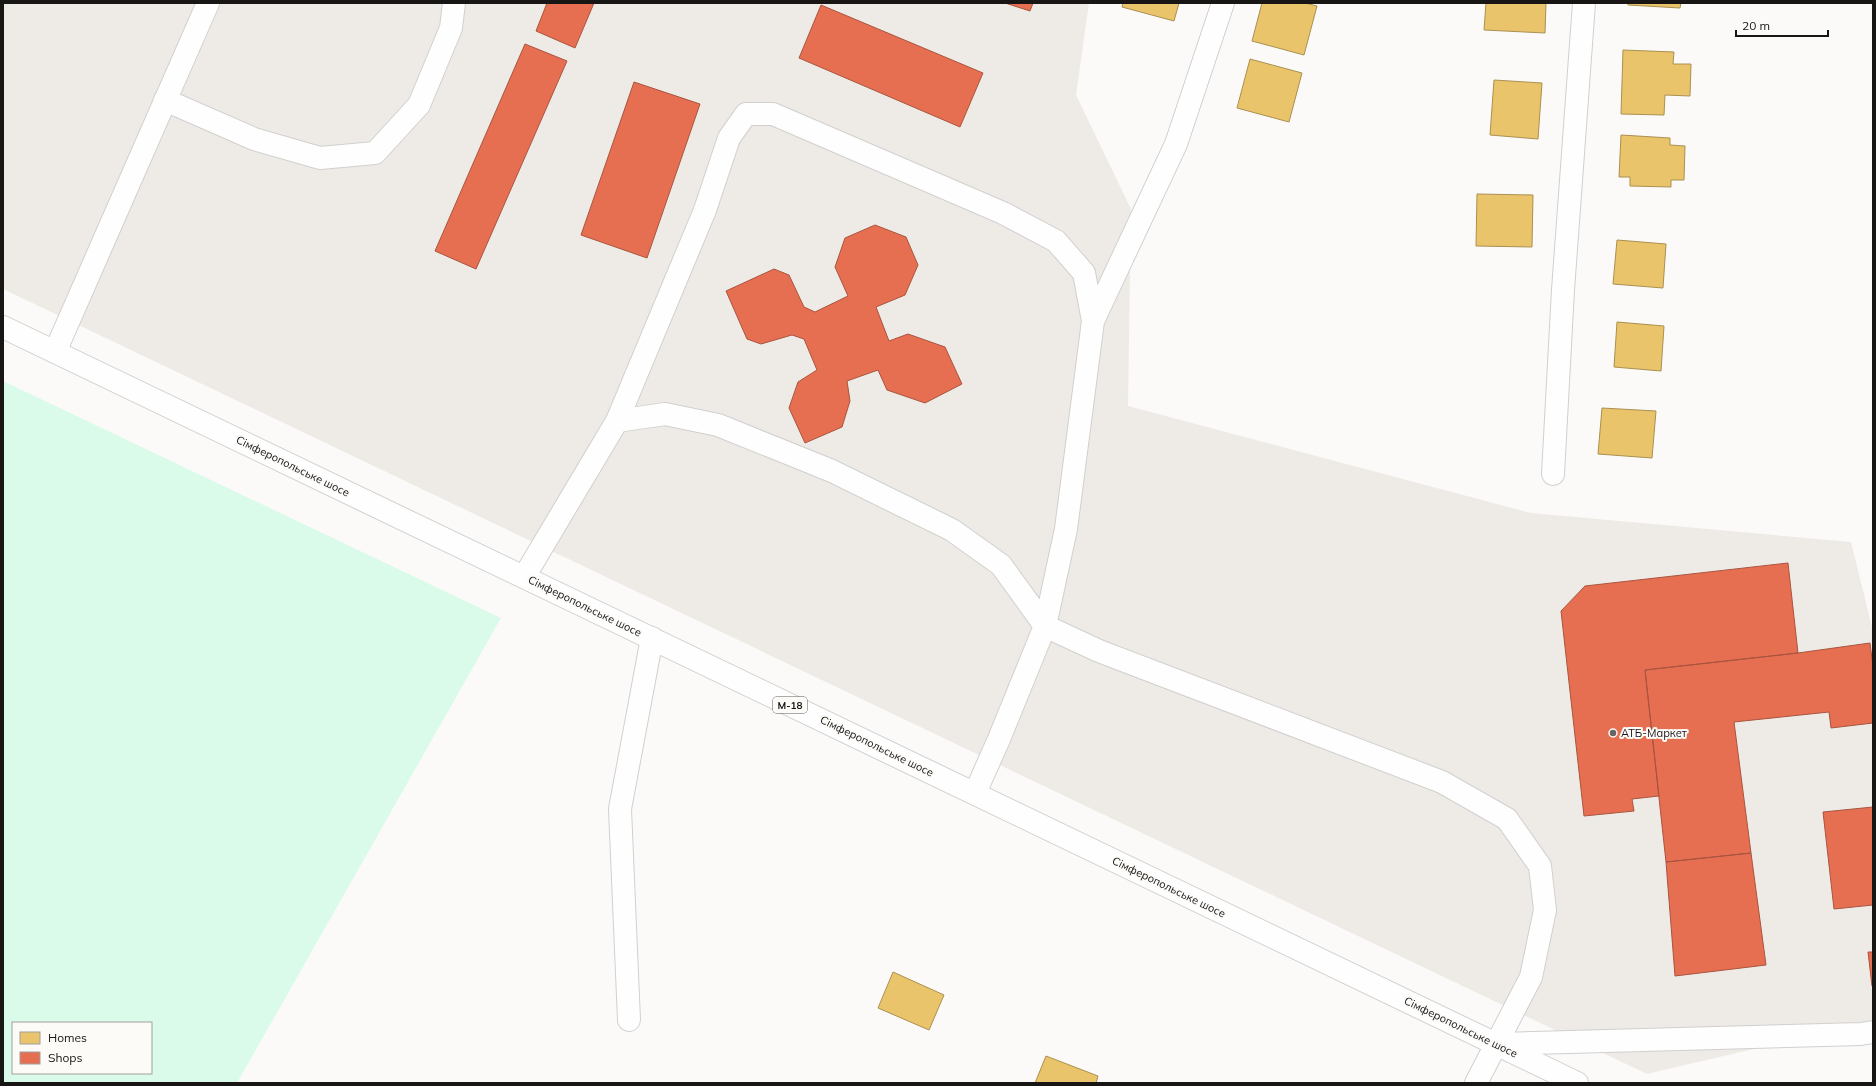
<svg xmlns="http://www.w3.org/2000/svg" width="1876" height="1086" viewBox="0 0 1876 1086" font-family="Mulish,sans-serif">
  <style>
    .built { fill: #eeebe6 }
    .green { fill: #dafbea; fill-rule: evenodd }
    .homes { fill: #e9c46a; stroke: #aa9050 }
    .shops { fill: #e76f51; stroke: #a9543f }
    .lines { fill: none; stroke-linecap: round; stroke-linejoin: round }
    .minor-casing { stroke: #d1d0cf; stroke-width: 24 }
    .highway-casing { stroke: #d1d0cf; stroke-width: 24 }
    .minor { stroke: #fefefe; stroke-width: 22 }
    .highway { stroke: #fefefe; stroke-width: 22 }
    .poi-dot { fill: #676665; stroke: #fcfbf8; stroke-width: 1.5 }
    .labels { text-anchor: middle; stroke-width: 4; stroke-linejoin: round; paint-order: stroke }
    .shield { fill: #fcfbf8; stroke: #5c5b59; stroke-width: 1 }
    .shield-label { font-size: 10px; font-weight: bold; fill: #171615 }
    .street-label { font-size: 11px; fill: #171615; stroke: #fcfbf8 }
    .poi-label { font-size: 11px; fill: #171615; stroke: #fcfbf8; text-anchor: start }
  </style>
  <rect width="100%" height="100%" fill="#fbfaf9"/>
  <!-- built -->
  <path class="built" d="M 3,3 L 1089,3 L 1076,95 L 1131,209 L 1128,406 L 1531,513 L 1851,542 L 1873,631 L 1873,1021 L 1647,1074 L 3,289 Z"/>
  <!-- green -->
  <path class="green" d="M 3,381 L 501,618 L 237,1083 L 3,1083 ZM 13,1023 L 151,1023 L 151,1073 L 13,1073 Z"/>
  <!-- homes -->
  <path class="homes" d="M 1123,3 L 1179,3 L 1174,21 L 1122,7 Z
    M 1262,3 L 1305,3 L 1317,6 L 1304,55 L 1252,41 Z
    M 1486,3 L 1546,3 L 1545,33 L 1484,30 Z
    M 1628,3 L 1681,3 L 1680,8 L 1628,5 Z
    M 1623,50 L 1674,52 L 1673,64 L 1691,64 L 1690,96 L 1665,95 L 1664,115 L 1621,114 Z
    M 1250,59 L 1302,73 L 1289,122 L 1237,108 Z
    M 1494,80 L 1542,83 L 1538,139 L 1490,135 Z
    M 1621,135 L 1670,138 L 1670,145 L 1685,146 L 1684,180 L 1671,180 L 1671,187 L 1630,186 L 1630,177 L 1619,177 Z
    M 1477,194 L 1533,195 L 1532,247 L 1476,246 Z
    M 1617,240 L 1666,244 L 1663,288 L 1613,284 Z
    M 1617,322 L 1664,326 L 1661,371 L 1614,367 Z
    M 1602,408 L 1656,411 L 1652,458 L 1598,454 Z
    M 893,972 L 944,995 L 929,1030 L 878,1008 Z
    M 1046,1056 L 1098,1076 L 1096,1083 L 1035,1083 Z"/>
  <!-- shops -->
  <path class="shops" d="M 547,3 L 594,3 L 575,48 L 536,31 Z
    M 1005,3 L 1033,3 L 1030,11 Z
    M 821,5 L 983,73 L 960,127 L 799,58 Z
    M 525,44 L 567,61 L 476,269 L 435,251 Z
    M 634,82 L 700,104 L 647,258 L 581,235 Z
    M 875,225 L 906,237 L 918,265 L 905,295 L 876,307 L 889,341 L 908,334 L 945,347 L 962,384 L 925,403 L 887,390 L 878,370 L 847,381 L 850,401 L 842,427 L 805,443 L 789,408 L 798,382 L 817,370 L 804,339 L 792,335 L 761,344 L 747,339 L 726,291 L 774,269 L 789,275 L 804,307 L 815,312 L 848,296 L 835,267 L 845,238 Z
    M 1788,563 L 1798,653 L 1645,670 L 1659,796 L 1632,799 L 1634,811 L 1584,816 L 1561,611 L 1585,586 Z
    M 1870,643 L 1873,667 L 1873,723 L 1831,728 L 1829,712 L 1734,722 L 1751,853 L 1666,862 L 1645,670 L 1798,653 Z
    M 1873,807 L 1873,905 L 1834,909 L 1823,812 Z
    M 1751,853 L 1766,965 L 1675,976 L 1666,862 Z
    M 1868,952 L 1873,952 L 1873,986 L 1872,986 Z"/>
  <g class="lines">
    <!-- minor casing -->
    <g class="minor-casing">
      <path id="minor" d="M 165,100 L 254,139 L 320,158 L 375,153 L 419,105 L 451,28 L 454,3
        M 1093,321 L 1176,144 L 1223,3
        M 55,352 L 208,3
        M 617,421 L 665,414 L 718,425 L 832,471 L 952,530 L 1001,565 L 1045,626 L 1099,651 L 1442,782 L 1507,819 L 1540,866 L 1545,910 L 1531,977 L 1476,1083
        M 1553,474 L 1563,290 L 1584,3
        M 524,577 L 617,421 L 705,210 L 729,138 L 746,114 L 773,114 L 1003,213 L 1056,241 L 1084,273 L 1093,321 L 1066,529 L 1045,626 L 999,739 L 975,793
        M 629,1020 L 620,809 L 652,638
        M 1497,1044 L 1861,1034 L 1873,1032"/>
    </g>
    <!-- highway casing -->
    <g class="highway-casing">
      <path id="highway" d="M 3,327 L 1577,1083"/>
    </g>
    <!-- minor -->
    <use href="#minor" class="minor"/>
    <!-- highway -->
    <use href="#highway" class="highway"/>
  </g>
  <!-- markers -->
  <circle class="poi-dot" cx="1613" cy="733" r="4"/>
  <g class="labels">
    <!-- shield labels -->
    <rect class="shield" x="773" y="697" width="34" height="16" rx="3"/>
    <g class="shield-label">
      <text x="790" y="709">М-18</text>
    </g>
    <!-- street labels -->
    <g class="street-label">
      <text transform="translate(293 466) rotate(26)" y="4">Сімферопольське шосе</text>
      <text transform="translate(585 606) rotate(26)" y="4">Сімферопольське шосе</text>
      <text transform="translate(877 746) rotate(26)" y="4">Сімферопольське шосе</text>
      <text transform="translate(1169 887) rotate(26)" y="4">Сімферопольське шосе</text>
      <text transform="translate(1461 1027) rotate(26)" y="4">Сімферопольське шосе</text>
    </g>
    <!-- poi labels -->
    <g class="poi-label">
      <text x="1621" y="737">АТБ-Маркет</text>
    </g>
  </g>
  <!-- border -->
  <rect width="1876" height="1086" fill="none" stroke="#171615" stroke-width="8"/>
  <!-- legend -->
  <rect x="12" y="1022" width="140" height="52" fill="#fcfbf8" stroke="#a09f9d"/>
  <rect x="20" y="1032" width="20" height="12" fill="#e9c46a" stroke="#a09f9d"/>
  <text x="48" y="1042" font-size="12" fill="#171615">Homes</text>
  <rect x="20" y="1052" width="20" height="12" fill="#e76f51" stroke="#a09f9d"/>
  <text x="48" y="1062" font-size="12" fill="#171615">Shops</text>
  <!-- scale -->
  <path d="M1736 30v6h92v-6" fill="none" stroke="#171615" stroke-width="2"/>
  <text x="1742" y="30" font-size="12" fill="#171615" stroke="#fcfbf8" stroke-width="3" paint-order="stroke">20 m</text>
</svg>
